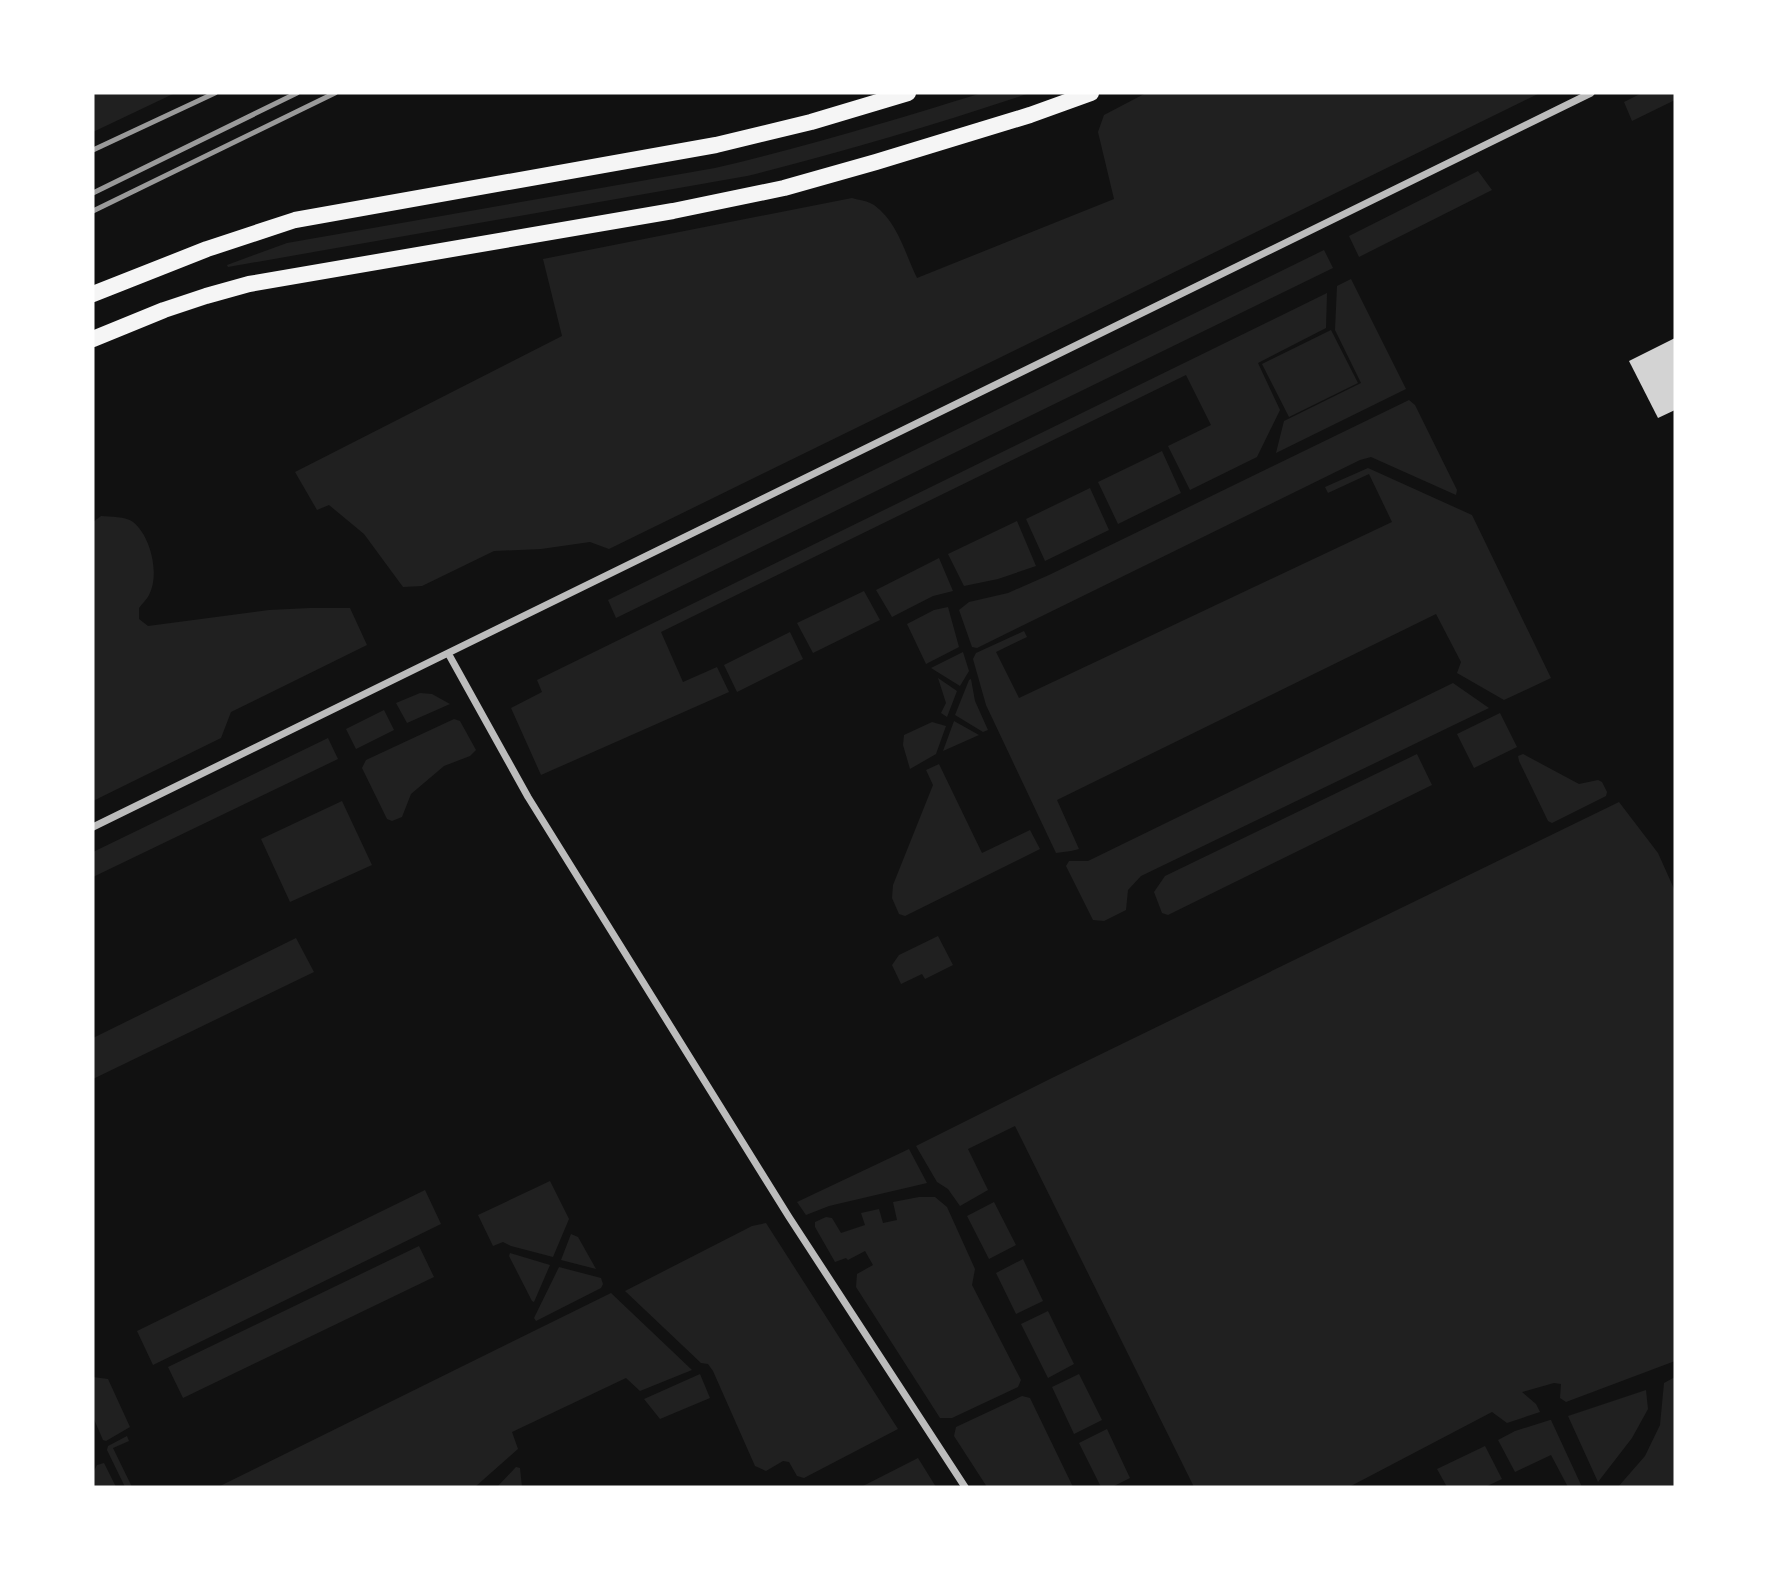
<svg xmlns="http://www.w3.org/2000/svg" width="1768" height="1580" viewBox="0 0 1768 1580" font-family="Raleway,sans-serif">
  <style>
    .green { fill: #202020 }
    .building { fill: #d3d3d3 }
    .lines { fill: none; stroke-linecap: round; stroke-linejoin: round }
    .minor { stroke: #bcbcbc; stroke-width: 7 }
    .primary { stroke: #f5f5f5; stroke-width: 16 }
    .rail { stroke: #9a9a9a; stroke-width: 5 }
  </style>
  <rect width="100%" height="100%" fill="#111"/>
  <!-- green -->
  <path class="green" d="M 93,93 L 172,93 L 173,94 L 93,132 Z
    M 982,93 L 1030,93 C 937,124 843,152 747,176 L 228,267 L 227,265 L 287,243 L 715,168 C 805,147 894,120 982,93 Z
    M 1146,93 L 1540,93 L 609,549 L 590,542 L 541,549 L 494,551 L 422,586 L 403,587 L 364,534 L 329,505 L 317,510 L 295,472 L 562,336 L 543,259 L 852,198 C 859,200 868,201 874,205 C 898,222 905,254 917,278 L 1114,199 L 1098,132 L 1104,115 Z
    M 1642,93 L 1675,93 L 1675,100 L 1632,121 L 1624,102 Z
    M 1478,171 L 1492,190 L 1359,257 L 1349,236 Z
    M 1324,250 L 1333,268 L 616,618 L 608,600 Z
    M 1351,279 L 1406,389 L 1276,453 L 1284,421 L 1361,383 L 1335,330 L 1337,286 Z
    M 1327,293 L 1326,328 L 1258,363 L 1280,410 L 1257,457 L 1190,490 L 1168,446 L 1211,425 L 1186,375 L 661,632 L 683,682 L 717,667 L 729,692 L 541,775 L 511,708 L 542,692 L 537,680 Z
    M 1331,330 L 1358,383 L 1289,417 L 1262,364 Z
    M 1409,400 L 1415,405 L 1457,490 L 1456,495 L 1371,457 L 1360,460 L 977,648 L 972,647 L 959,610 L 969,602 L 1008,593 L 1049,575 Z
    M 1162,451 L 1181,493 L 1118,524 L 1098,482 Z
    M 1368,468 L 1472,515 L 1551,678 L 1504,700 L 1457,673 L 1461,662 L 1436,614 L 1057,800 L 1079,849 L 1071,851 L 1056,853 L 986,705 L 973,659 L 976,653 L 1024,631 L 1027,637 L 996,652 L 1019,698 L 1392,522 L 1369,474 L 1328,493 L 1325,487 Z
    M 1090,488 L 1109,530 L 1045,561 L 1026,519 Z
    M 101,516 C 111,517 125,516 133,522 C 151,536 160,575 149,595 C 147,599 142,604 139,608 L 139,619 L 148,626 L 269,610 L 310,608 L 350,608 L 367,645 L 231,712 L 221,738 L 93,801 L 93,609 L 94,608 L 93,522 Z
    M 1017,521 L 1036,566 L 998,579 L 964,586 L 948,554 Z
    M 939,558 L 953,591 L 933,596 L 892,617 L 876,590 Z
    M 864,591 L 880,620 L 813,653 L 797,623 Z
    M 948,607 L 959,647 L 926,664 L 907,624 L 934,610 Z
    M 790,632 L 803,659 L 737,692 L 724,665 Z
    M 963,652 L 969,671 L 960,686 L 931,668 Z
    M 938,678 L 957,691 L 947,717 L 941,713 L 946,703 Z
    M 971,679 L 975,701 L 988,730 L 983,732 L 955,715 L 969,680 Z
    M 1453,683 L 1489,708 L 1141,876 L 1128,890 L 1126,910 L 1104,921 L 1093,920 L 1066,866 L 1069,861 L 1088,861 Z
    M 420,693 L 432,694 L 450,704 L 407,723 L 396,703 Z
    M 384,710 L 394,730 L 356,749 L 346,729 Z
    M 1500,713 L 1517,747 L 1474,768 L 1457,734 Z
    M 454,719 L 460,721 L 476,750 L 470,756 L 444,766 L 411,794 L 402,817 L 392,821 L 387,819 L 362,768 L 366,760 Z
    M 954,721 L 979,735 L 943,751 Z
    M 932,722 L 946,726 L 936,754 L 910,769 L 903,745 L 904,735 Z
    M 328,738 L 338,759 L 93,877 L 93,852 Z
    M 1417,754 L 1432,785 L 1168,915 L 1162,913 L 1154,892 L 1165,876 Z
    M 1523,754 L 1579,784 L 1598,780 L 1602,782 L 1607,792 L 1606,796 L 1552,823 L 1548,821 L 1519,761 L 1518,756 Z
    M 939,764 L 982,853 L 1030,830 L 1040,849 L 905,916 L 899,914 L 892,898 L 893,885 L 933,785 L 926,770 Z
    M 342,801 L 372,865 L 290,902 L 261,839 Z
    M 1619,802 L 1658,853 L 1675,891 L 1675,1361 L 1566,1402 L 1560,1398 L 1561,1384 L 1554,1383 L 1522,1392 L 1536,1404 L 1540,1412 L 1507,1423 L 1492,1412 L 1349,1487 L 1194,1487 L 1015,1126 L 968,1149 L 988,1190 L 960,1206 L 948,1189 L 937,1182 L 916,1146 L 1054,1077 Z
    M 938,936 L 953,965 L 925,979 L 922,974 L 901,984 L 892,965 L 899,955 Z
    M 296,938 L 314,972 L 93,1079 L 93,1038 Z
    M 909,1149 L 927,1183 L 829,1206 L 806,1215 L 797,1202 Z
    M 550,1181 L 569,1219 L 553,1257 L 511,1246 L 503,1242 L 493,1246 L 478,1215 Z
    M 425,1190 L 441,1224 L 153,1365 L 137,1331 Z
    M 919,1197 L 935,1197 L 947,1207 L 975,1269 L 972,1285 L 1021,1380 L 1018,1387 L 952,1418 L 940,1418 L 856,1287 L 857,1274 L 873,1265 L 865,1251 L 848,1260 L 846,1258 L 835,1262 L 815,1227 L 815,1222 L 826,1217 L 832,1218 L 841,1233 L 865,1225 L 861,1213 L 879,1209 L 883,1223 L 897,1220 L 893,1202 Z
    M 994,1202 L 1016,1245 L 989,1259 L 967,1216 Z
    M 766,1223 L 898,1429 L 804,1478 L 797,1476 L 789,1462 L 783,1461 L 766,1471 L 755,1466 L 713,1371 L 708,1364 L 701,1363 L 625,1291 L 752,1226 Z
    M 571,1234 L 578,1237 L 596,1269 L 561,1260 Z
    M 419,1246 L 434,1277 L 183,1398 L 168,1367 Z
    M 510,1253 L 550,1265 L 534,1302 L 532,1301 L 509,1256 Z
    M 1023,1259 L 1043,1301 L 1016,1314 L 996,1273 Z
    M 559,1267 L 601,1278 L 603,1284 L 601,1288 L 536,1321 L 534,1318 Z
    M 611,1293 L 692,1370 L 640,1391 L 626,1378 L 512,1432 L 518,1449 L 475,1487 L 218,1487 Z
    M 1048,1311 L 1074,1364 L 1048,1378 L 1021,1324 Z
    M 700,1374 L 710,1398 L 660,1419 L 644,1399 Z
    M 1079,1374 L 1102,1420 L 1074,1434 L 1052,1387 Z
    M 93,1377 L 108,1379 L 130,1427 L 106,1441 L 103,1440 L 93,1417 Z
    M 1675,1377 L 1675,1486 L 1671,1487 L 1618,1487 L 1645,1456 L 1660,1425 L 1664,1383 Z
    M 1646,1390 L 1648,1409 L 1632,1438 L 1598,1482 L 1568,1416 Z
    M 1022,1396 L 1030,1398 L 1073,1487 L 987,1487 L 954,1436 L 956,1427 Z
    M 1550,1420 L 1551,1420 L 1582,1487 L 1568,1487 L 1551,1455 L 1515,1472 L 1498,1440 L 1515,1431 Z
    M 1107,1429 L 1130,1478 L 1112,1487 L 1101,1487 L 1079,1443 Z
    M 127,1436 L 129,1441 L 113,1448 L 132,1487 L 125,1487 L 107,1450 L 108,1446 Z
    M 1485,1446 L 1502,1479 L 1485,1487 L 1447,1487 L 1437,1469 Z
    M 918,1458 L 936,1487 L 861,1487 Z
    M 104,1463 L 116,1487 L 93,1487 L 93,1473 L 97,1465 Z
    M 516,1467 L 520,1468 L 522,1487 L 497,1487 Z"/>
  <!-- building -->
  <path class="building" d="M 1675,338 L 1675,410 L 1658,418 L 1629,361 Z"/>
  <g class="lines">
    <!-- minor -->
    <path class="minor" d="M 448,653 L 528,797 L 789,1217 L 965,1487
      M 93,827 L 1591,93"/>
    <!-- primary -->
    <path class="primary" d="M 93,294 L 207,249 L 295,220 L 716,145 L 811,122 L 908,93
      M 93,339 L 164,310 L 206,296 L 249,284 L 673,211 L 784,188 L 876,162 L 1030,115 L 1091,93"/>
    <!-- rail -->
    <path class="rail" d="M 93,150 L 215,93
      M 93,193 L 297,93
      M 93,211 L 335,93"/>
  </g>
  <!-- border -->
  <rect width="1768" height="1580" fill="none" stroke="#ffffff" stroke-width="189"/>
</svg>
